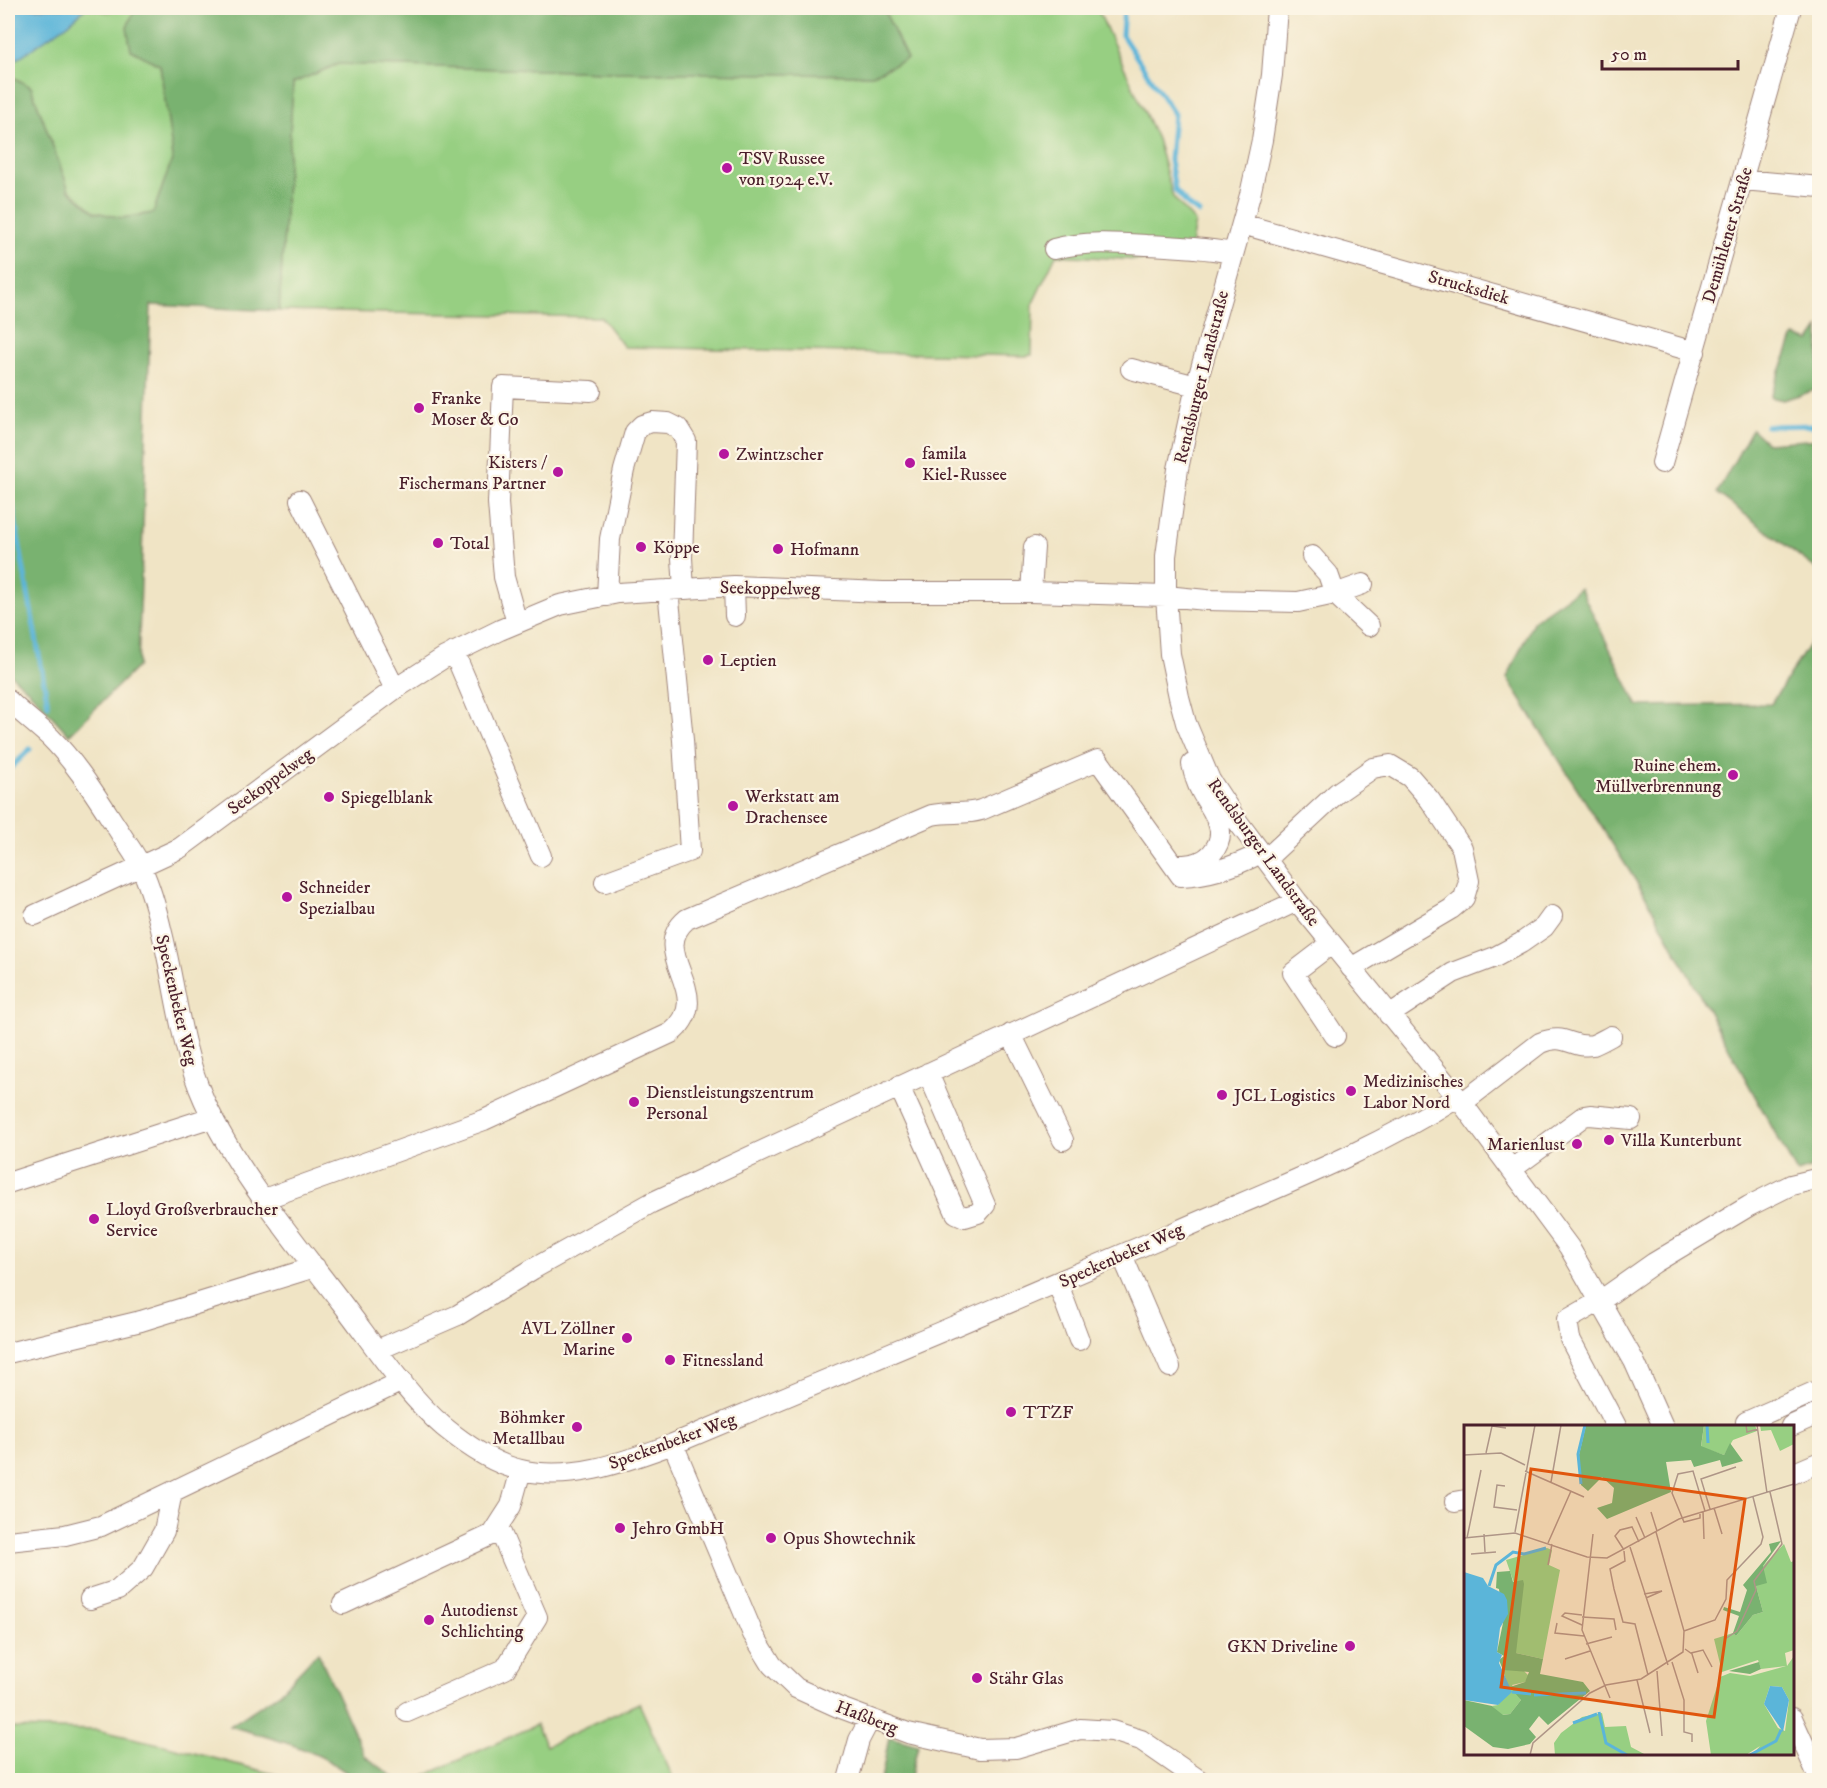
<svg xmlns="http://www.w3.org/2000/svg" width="1827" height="1788" viewBox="0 0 1827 1788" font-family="'IM FELL DW Pica',serif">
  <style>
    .green { fill: #97cf82; stroke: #707756; stroke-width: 1.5 }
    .forest { fill: #79b270; stroke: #62684e; stroke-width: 1.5 }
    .water { fill: #5bb5d9; stroke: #526a82; stroke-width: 1.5 }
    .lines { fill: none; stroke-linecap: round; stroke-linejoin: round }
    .stream { stroke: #5bb5d9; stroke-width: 5 }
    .minor-casing { stroke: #9d8278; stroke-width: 22 }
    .minor { stroke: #fff; stroke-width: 20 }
    .poi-dot { fill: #b5179e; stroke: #fcf5e5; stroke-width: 2 }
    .labels { text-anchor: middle; stroke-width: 4.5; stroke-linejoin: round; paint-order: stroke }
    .poi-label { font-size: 18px; fill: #4a1f2b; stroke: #fcf5e5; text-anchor: start }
    .street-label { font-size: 18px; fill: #4a1f2b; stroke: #fcf5e5 }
    .inset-river { fill: none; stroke: #5bb5d9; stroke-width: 3 }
    .inset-road { fill: none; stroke: #ae9587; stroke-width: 1.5 }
    .view { fill: #e0560e; fill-opacity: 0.15; stroke: #e0560e; stroke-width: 3 }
    .inset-edge { fill: none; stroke: #4a1f2b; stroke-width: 3 }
  </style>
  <rect width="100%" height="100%" fill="#fcf5e5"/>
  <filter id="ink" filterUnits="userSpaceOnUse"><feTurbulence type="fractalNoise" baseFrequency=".0167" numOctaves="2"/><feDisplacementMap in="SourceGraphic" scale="12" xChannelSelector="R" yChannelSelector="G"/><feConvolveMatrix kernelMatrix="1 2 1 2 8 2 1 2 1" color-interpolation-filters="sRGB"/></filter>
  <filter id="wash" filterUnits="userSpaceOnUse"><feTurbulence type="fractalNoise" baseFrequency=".008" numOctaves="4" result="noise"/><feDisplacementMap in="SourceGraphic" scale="24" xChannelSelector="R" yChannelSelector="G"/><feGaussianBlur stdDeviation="1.35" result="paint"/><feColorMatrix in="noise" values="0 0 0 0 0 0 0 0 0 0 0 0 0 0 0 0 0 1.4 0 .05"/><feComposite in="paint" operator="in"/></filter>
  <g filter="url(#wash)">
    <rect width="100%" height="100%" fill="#f0e4c5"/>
    <!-- green -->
    <path class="green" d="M 86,8 L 108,12 L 119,8 L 135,8 L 127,28 L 160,65 L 173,157 L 153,213 L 122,218 L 95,212 L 69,190 L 31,87 L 13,77 L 8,81 L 8,65 L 11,62 L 68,24 Z
      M 883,8 L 1097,8 L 1157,139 L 1173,197 L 1195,222 L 1188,263 L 1056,255 L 1033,303 L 1032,355 L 1025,356 L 624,347 L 601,317 L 279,311 L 293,83 L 338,64 L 606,72 L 872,75 L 907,59 Z
      M 639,1703 L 674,1780 L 415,1780 L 536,1725 L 546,1746 Z
      M 8,1728 L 97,1730 L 168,1746 L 296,1780 L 8,1780 Z"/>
    <!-- forest -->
    <path class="forest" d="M 135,8 L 883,8 L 907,59 L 872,75 L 606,72 L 338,64 L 293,83 L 279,311 L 151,305 L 138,666 L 69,735 L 32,694 L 8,672 L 8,81 L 13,77 L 31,87 L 69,190 L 95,212 L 122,218 L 153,213 L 173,157 L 160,65 L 131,50 L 127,28 Z
      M 1819,328 L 1819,389 L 1783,400 L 1770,397 L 1794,336 L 1810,341 Z
      M 1752,429 L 1767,443 L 1819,439 L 1819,571 L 1717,493 Z
      M 1580,588 L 1638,706 L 1771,704 L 1819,629 L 1819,1166 L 1797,1173 L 1646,897 L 1507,678 L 1534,620 Z
      M 318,1652 L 365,1756 L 398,1780 L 355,1780 C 322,1749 272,1739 230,1726 L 278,1694 Z
      M 889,1737 L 918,1745 L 910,1780 L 881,1780 Z"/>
    <!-- water -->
    <path class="water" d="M 8,8 L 86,8 L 68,24 L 8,65 Z"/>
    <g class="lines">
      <!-- stream -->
      <path class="stream" d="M 1124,8 L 1122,35 L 1174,114 L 1170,160 L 1175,190 L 1188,205 L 1199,213
        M 1766,426 L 1820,425
        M 8,481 L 48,705
        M 8,771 L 30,749"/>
    </g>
  </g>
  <g filter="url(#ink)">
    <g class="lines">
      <!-- minor casing -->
      <g class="minor-casing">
        <path id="minor" d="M 1277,8 L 1272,75 L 1262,140 L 1250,195 L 1196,386 L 1178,469 L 1166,556 L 1166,596 L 1170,654 L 1179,697 L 1186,723 L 1210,780 L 1235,818 L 1297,901 L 1462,1103 L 1569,1247 L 1634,1361 L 1663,1426
          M 1743,180 L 1820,187
          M 1242,224 L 1695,352
          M 1054,249 C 1084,241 1115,243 1146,245 C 1175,246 1204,248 1233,253
          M 1131,369 L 1196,386
          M 1662,463 L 1791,8
          M 300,500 L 395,689
          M 1312,556 L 1328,574 L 1335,594 L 1369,626
          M 734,586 L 735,616
          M 1031,592 L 1034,547
          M 607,596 L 610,539 L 624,470 L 635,432 L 642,425 L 652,422 L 668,423 L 678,428 L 686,441 L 682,558 L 684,589
          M 517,623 L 504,577 L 498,503 L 503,387 L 591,391
          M 454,652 L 541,856
          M 8,700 C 21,713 36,724 50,737 C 77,764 98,799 119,831 C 126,843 137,856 142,869 C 151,889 157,911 162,933 C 176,989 180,1046 204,1100 C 236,1171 294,1240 341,1302 C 371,1341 407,1396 444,1427 C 466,1445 493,1464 521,1470 C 573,1482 626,1461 673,1444 C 841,1374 1008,1304 1175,1232 C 1270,1190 1369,1153 1457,1097
          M 1266,859 L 1337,793 L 1373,768 L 1390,765 L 1410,777 L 1430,800 L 1462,848 L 1469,881 L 1464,898 L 1451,909 L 1351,968
          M 1179,865 C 1192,865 1203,863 1212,853 C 1231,831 1212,812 1201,791 C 1196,782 1194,774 1192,764
          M 605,882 L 690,851 L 683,740 L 668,590
          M 35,915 L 180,848 L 395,689 L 445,657 L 500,630 L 560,605 L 618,593 L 734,586 L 883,592 L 1031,592 L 1166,596 L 1206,600 L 1298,602 L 1335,594 L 1363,584
          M 1331,944 L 1293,973 L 1335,1036
          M 1389,1015 L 1453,973 L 1495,957 L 1521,943 L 1544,927 L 1552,916
          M 1011,1034 L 1063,1140
          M 899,1086 L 956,1213 L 965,1217 L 978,1213 L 985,1205 L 928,1073
          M 1462,1103 L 1540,1043 C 1566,1032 1571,1049 1593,1045 C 1599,1043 1605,1039 1611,1036
          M 1512,1169 L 1584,1116 L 1590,1115 L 1631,1119
          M 8,1183 L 212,1117
          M 264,1199 L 484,1120 L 671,1033 C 719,994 645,954 687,919 L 932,815 C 949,811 965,815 981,810 L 1098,760 L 1181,876 C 1210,875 1236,866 1261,853
          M 1122,1255 L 1170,1367
          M 1058,1284 L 1079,1340
          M 377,1350 L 458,1315 L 533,1269 L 651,1203 L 1297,901
          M 8,1353 L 141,1321 L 315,1267
          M 1616,1426 L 1570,1339 L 1567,1320 L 1600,1301 L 1654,1263 L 1749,1206 L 1791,1185 L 1820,1178
          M 1748,1426 L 1746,1422 L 1814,1392
          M 1791,1426 L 1820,1413
          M 673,1444 L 753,1634 L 772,1665 L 796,1688 L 838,1707 L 908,1733 L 980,1749 L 1016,1748 L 1080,1729 L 1112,1731 L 1141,1740 L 1199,1780
          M 1792,1474 L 1820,1462
          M 1455,1502 L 1466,1500
          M 8,1541 L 65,1535 L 101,1526 L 402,1381
          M 90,1599 L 118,1590 L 143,1568 L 164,1531 L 172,1492
          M 343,1604 L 493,1534 L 511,1506 L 521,1470
          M 407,1712 L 505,1669 L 537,1617 L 498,1526
          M 1792,1718 L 1820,1780
          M 848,1780 L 859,1740 L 870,1719"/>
      </g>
      <!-- minor -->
      <use href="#minor" class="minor"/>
    </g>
  </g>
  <!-- markers -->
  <g class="poi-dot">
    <circle cx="727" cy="168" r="6"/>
    <circle cx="419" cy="408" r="6"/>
    <circle cx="724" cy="454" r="6"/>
    <circle cx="910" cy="463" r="6"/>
    <circle cx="558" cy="472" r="6"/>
    <circle cx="438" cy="543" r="6"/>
    <circle cx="641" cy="547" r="6"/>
    <circle cx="778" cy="549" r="6"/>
    <circle cx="708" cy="660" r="6"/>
    <circle cx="1733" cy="775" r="6"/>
    <circle cx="329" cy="797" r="6"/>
    <circle cx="733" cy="806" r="6"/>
    <circle cx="287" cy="897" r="6"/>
    <circle cx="1351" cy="1091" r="6"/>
    <circle cx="1222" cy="1095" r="6"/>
    <circle cx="634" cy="1102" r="6"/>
    <circle cx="1609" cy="1140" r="6"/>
    <circle cx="1577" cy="1144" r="6"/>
    <circle cx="94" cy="1219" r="6"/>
    <circle cx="627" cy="1338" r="6"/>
    <circle cx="670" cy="1360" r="6"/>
    <circle cx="1011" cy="1412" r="6"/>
    <circle cx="577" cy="1427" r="6"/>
    <circle cx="620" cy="1528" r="6"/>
    <circle cx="771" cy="1538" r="6"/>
    <circle cx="429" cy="1620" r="6"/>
    <circle cx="1350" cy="1646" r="6"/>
    <circle cx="977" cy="1678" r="6"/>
  </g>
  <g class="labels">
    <!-- poi labels -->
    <g class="poi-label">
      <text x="739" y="164">TSV Russee<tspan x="739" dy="21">von 1924 e.V.</tspan></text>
      <text x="431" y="404">Franke<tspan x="431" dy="21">Moser &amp; Co</tspan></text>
      <text x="922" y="459">famila<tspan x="922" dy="21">Kiel-Russee</tspan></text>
      <text x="736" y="460">Zwintzscher</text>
      <text x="546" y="468" text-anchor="end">Kisters /<tspan x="546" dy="21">Fischermans Partner</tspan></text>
      <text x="450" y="549">Total</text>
      <text x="653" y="553">Köppe</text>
      <text x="790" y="555">Hofmann</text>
      <text x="720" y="666">Leptien</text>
      <text x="1721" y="771" text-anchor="end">Ruine ehem.<tspan x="1721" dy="21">Müllverbrennung</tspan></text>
      <text x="745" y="802">Werkstatt am<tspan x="745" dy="21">Drachensee</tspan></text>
      <text x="341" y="803">Spiegelblank</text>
      <text x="299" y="893">Schneider<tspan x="299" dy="21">Spezialbau</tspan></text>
      <text x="1363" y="1087">Medizinisches<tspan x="1363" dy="21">Labor Nord</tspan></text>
      <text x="646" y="1098">Dienstleistungszentrum<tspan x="646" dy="21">Personal</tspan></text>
      <text x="1234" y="1101">JCL Logistics</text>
      <text x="1621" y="1146">Villa Kunterbunt</text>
      <text x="1565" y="1150" text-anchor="end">Marienlust</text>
      <text x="106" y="1215">Lloyd Großverbraucher<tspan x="106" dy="21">Service</tspan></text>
      <text x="615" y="1334" text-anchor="end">AVL Zöllner<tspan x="615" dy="21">Marine</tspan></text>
      <text x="682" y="1366">Fitnessland</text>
      <text x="1023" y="1418">TTZF</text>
      <text x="565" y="1423" text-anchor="end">Böhmker<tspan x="565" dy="21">Metallbau</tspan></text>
      <text x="632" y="1534">Jehro GmbH</text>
      <text x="783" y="1544">Opus Showtechnik</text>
      <text x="441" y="1616">Autodienst<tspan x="441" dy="21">Schlichting</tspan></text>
      <text x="1338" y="1652" text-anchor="end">GKN Driveline</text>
      <text x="989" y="1684">Stähr Glas</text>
    </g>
    <!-- street labels -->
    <g class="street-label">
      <text transform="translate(1727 235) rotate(-74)" y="6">Demühlener Straße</text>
      <text transform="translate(1469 287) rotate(16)" y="6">Strucksdiek</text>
      <text transform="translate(1201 377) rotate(-76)" y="6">Rendsburger Landstraße</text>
      <text transform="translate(770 588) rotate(1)" y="6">Seekoppelweg</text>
      <text transform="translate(270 781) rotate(-36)" y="6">Seekoppelweg</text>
      <text transform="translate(1264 852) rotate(54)" y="6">Rendsburger Landstraße</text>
      <text transform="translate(177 1000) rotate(77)" y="6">Speckenbeker Weg</text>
      <text transform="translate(1121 1255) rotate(-24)" y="6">Speckenbeker Weg</text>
      <text transform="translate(672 1441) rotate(-20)" y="6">Speckenbeker Weg</text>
      <text transform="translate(867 1717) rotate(21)" y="6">Haßberg</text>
    </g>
  </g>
  <!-- overview -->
  <g transform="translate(1464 1425)">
    <rect width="330" height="330" fill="#f0e4c5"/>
    <path d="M 240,0 L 291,0 L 293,6 L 269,15 L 260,30 L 237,22 ZM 296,0 L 330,0 L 330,19 L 316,26 L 307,5 L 297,6 ZM 320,119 L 327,137 L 330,136 L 330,225 L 321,228 L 323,241 L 330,231 L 330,330 L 288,330 L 296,321 L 282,330 L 247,330 L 242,296 L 256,252 L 266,248 L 286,251 L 322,241 L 297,244 L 294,235 L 258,247 L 250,214 L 269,208 L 272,211 L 289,190 L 299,187 L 292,161 L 299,141 ZM 306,261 L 318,262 L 325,275 L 321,306 L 314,303 L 300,279 ZM 83,123 L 88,125 L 85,140 L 96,145 L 79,234 L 52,228 L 50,158 L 42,135 ZM 47,244 L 58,244 L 65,251 L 61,257 L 48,260 L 57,275 L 46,289 L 38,290 L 28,281 L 34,280 L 44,262 L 39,245 ZM 138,288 L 141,302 L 162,301 L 167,322 L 182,330 L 91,330 L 90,318 L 97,308 L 118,292 Z" fill="#97cf82" fill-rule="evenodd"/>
    <path d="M 122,0 L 240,0 L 237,21 L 260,30 L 266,18 L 279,36 L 258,42 L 256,35 L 230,42 L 227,35 L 202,37 L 207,67 L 143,94 L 133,83 L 148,78 L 150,63 L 138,52 L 124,66 L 117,60 L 115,30 ZM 317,116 L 299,141 L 303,158 L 292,161 L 299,187 L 289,190 L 272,211 L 269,208 L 275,191 L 259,185 L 260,182 L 276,187 L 283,165 L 279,160 L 307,127 L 305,119 ZM 46,146 L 49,157 L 59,155 L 60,159 L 52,228 L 79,234 L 76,249 L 119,257 L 126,266 L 84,300 L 75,291 L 65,304 L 72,312 L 66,319 L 44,324 L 29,322 L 0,301 L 0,275 L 28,281 L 39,290 L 46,289 L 57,275 L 46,262 L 61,257 L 65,247 L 39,245 L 35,235 L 40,231 L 33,227 L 39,198 L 35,164 L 32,163 L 33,147 ZM 295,237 L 297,244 L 286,249 L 265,246 Z" fill="#79b270"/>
    <path d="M 0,147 L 19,153 L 24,161 L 40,169 L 43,175 L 44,189 L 36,203 L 33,227 L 38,230 L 35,238 L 48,267 L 34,280 L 0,275 ZM 306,261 L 318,262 L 325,275 L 319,307 L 300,279 Z" fill="#5bb5d9"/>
    <path class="inset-river" d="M 243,0 L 244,18M 117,59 L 114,29 L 121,0M 25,161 L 32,140 L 49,127 L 60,129 L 82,123M 48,267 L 67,269M 70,270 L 122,268M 135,287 L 142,318 L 163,330M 109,298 L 133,289M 286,330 L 312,316 L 317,305"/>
    <path class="inset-road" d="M 282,0 L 283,7 L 294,4M 293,0 L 303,68M 22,28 L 28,1 L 42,3M 0,30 L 37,28 L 61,40M 61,46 L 120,72M 87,57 L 97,0M 41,61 L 33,60 L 30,82 L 53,85M 250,83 L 258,109M 246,84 L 237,54 L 272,42M 239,86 L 240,114M 187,87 L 193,106M 236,87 L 236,93 L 220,97 L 208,68 L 214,49 L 229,46 L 241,86M 172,92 L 181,113M 51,107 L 71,0M 20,109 L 21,127M 129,109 L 118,205 L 146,273M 0,113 L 51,108 L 123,132 L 143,133 L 215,94 L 330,59M 3,113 L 17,45M 84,118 L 107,66M 166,122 L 204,240M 160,125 L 151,111 L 156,105 L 168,102 L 175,117M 160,126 L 161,136 L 146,144 L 150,164 L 159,197 L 171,199 L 184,250M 7,129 L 32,127M 84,140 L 88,119M 180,169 L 198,166 L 182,173M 118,192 L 150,194 L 152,205M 93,198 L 91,208 L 120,211M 118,200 L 98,191 L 101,188 L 118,190M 220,206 L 251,195 L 262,174 L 263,155 L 297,119 L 299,112 L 289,72M 261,214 L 273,206 L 292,165 L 290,156 L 318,119 L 306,67M 122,219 L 148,212M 221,224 L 228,229 L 234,248M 227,228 L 239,225 L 248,242M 101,234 L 126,226M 208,237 L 220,275 L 220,307 L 228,309 L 228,317M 193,246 L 198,311M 173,255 L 186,308M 66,330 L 69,318 L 126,268 L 142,260 L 177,254 L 219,227 L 220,206 L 192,107"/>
    <path class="view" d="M 67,44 L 281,74 L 250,292 L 37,262 Z"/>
    <rect width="330" height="330" class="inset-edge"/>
  </g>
  <!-- margin -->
  <rect width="1827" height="1788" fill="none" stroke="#fcf5e5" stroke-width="30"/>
  <!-- scale -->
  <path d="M1602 60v9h136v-9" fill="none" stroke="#4a1f2b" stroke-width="3"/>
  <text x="1611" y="60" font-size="18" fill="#4a1f2b" stroke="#fcf5e5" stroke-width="4.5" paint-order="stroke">50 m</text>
</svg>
